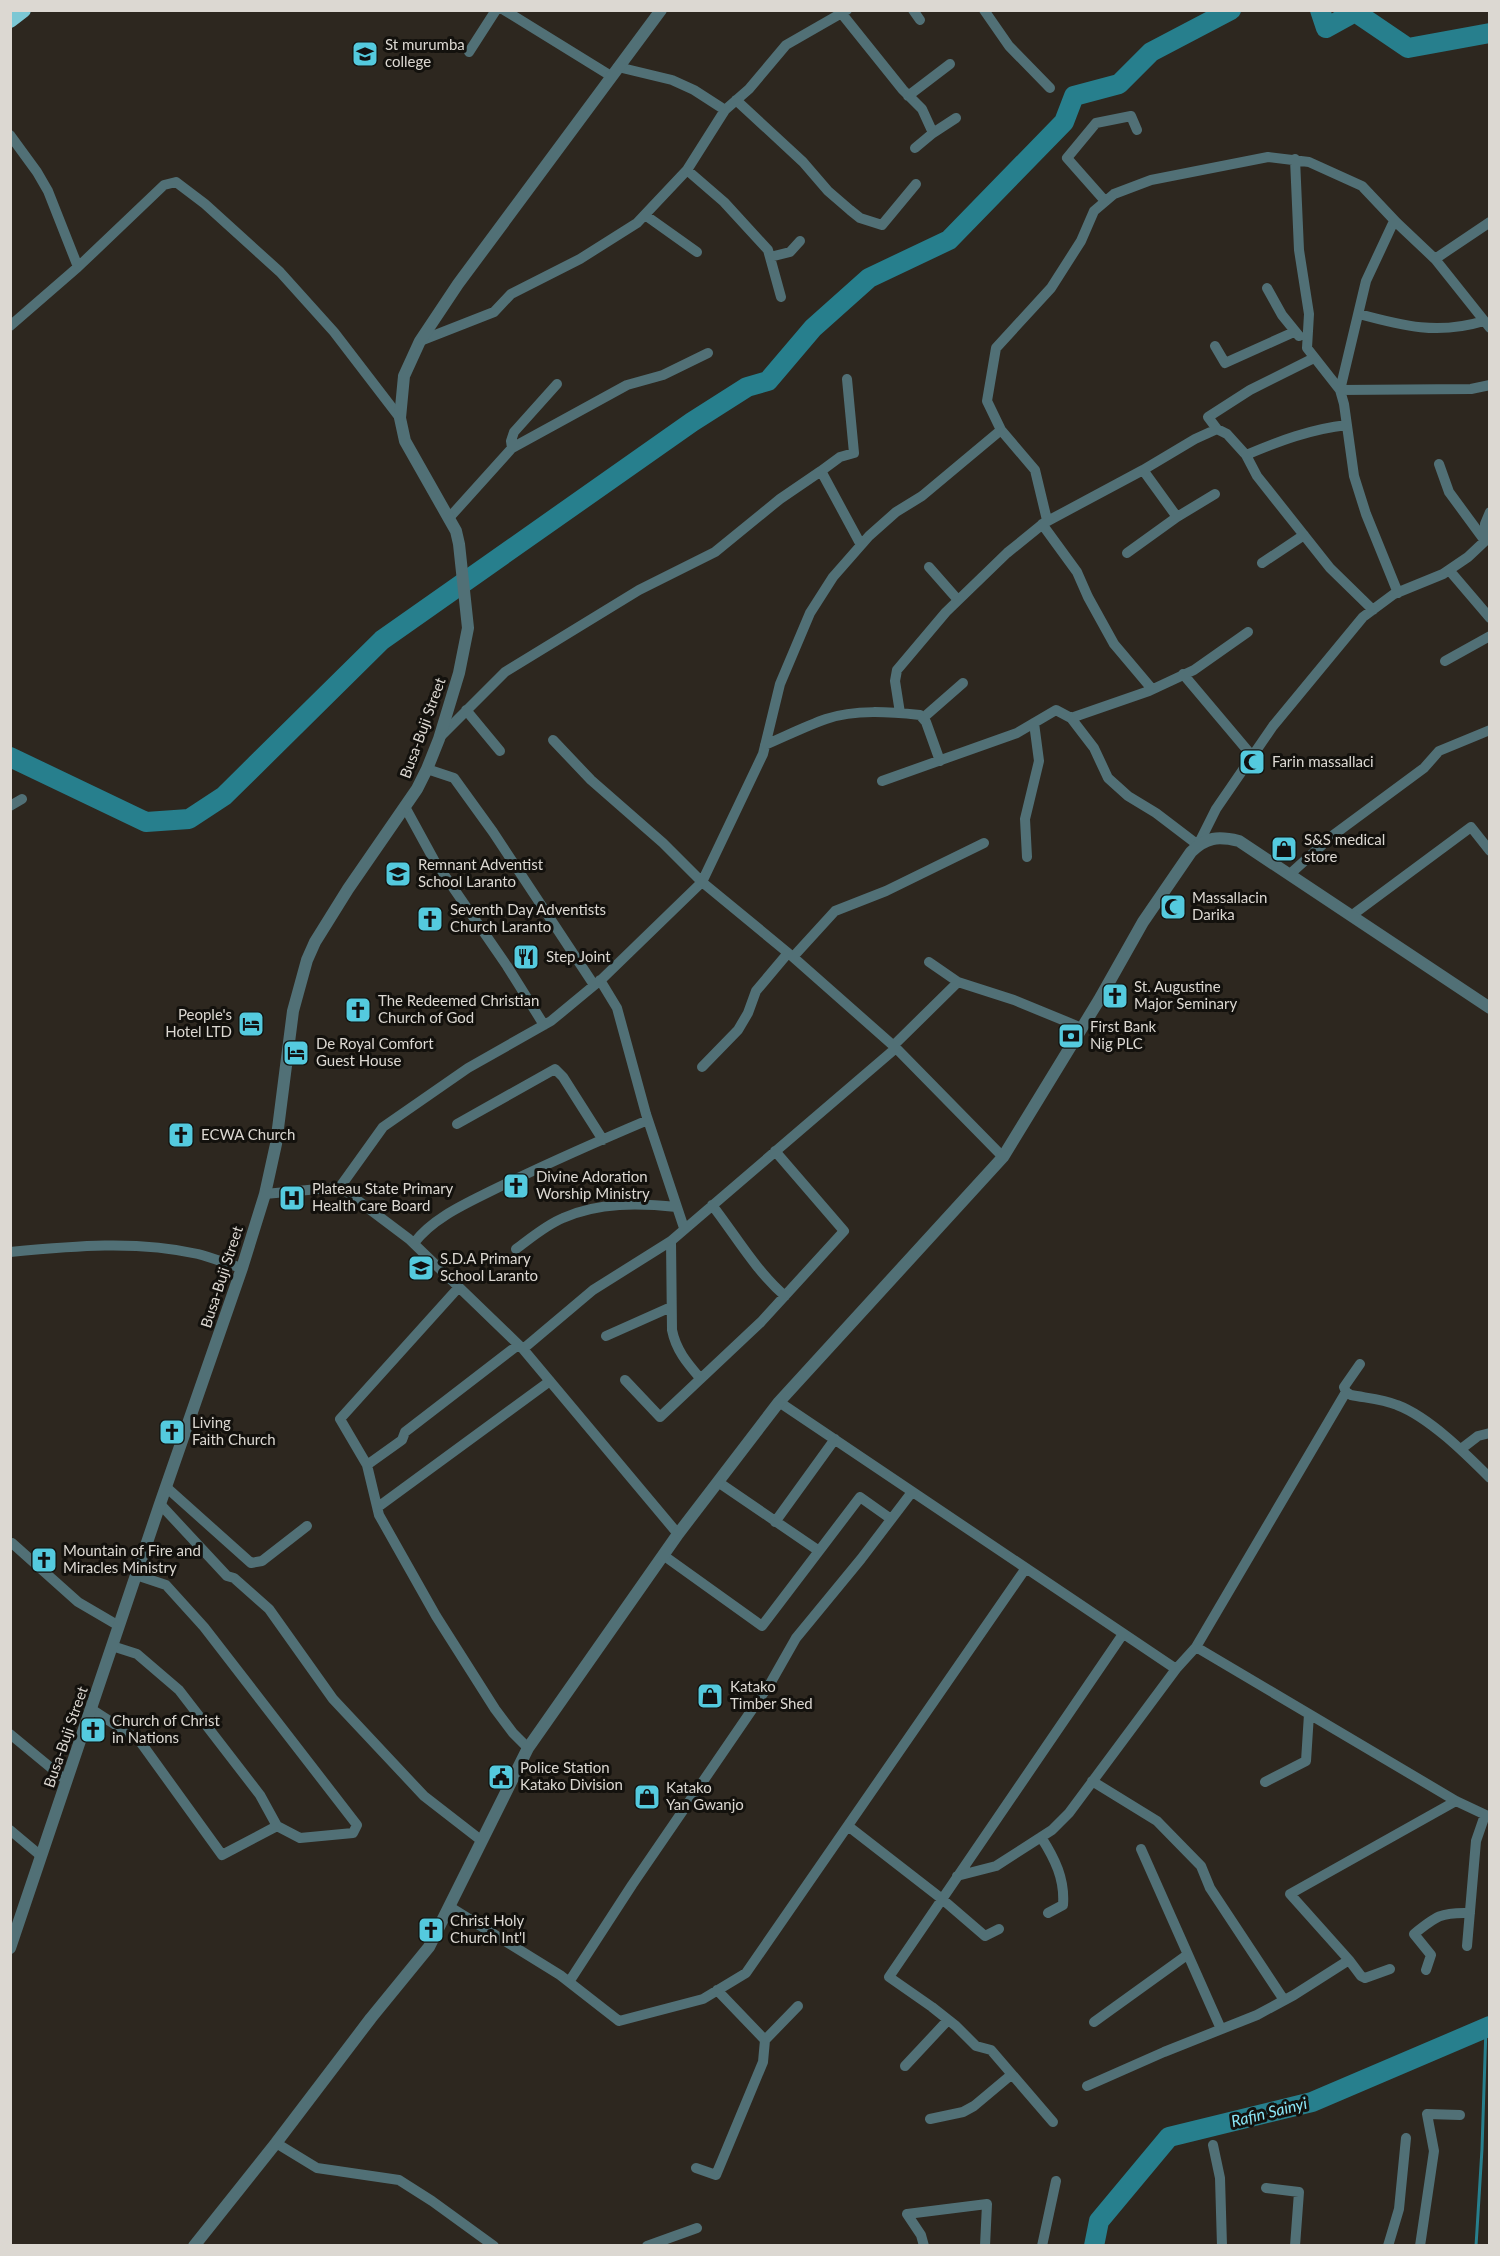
<svg xmlns="http://www.w3.org/2000/svg" width="1500" height="2256" viewBox="0 0 1500 2256" font-family="Lato,sans-serif">
  <style>
    .lines { fill: none; stroke-linecap: round; stroke-linejoin: round }
    .stream { stroke: #277f8d; stroke-width: 3 }
    .river { stroke: #277f8d; stroke-width: 20 }
    .minor { stroke: #517076; stroke-width: 10 }
    .tertiary { stroke: #517076; stroke-width: 12 }
    .trunk { stroke: #7cc7d4; stroke-width: 16 }
    .labels { text-anchor: middle; stroke-width: 6; stroke-linejoin: round; paint-order: stroke }
    .poi-label { font-size: 15px; fill: #dcd8d2; stroke: #13110d; text-anchor: start }
    .street-label { font-size: 15px; fill: #dcd8d2; stroke: #13110d }
    .water-label { font-size: 16px; font-style: italic; fill: #8be7f7; stroke: #13110d }
  </style>
  <rect width="100%" height="100%" fill="#2d271f"/>
  <g class="lines">
    <!-- stream -->
    <path class="stream" d="M 1476,2246 L 1482,2149 L 1486,2027"/>
    <!-- river -->
    <path class="river" d="M 1320,10 L 1326,28 L 1355,12 L 1408,48 L 1490,33
      M 10,757 L 146,822 L 189,819 L 224,796 L 382,640 L 692,422 L 747,387 L 768,381 L 813,328 L 869,278 L 949,240 L 1064,122 L 1074,96 L 1119,84 L 1151,52 L 1231,10
      M 1094,2246 L 1099,2221 L 1169,2137 L 1312,2102 L 1490,2026"/>
    <!-- minor -->
    <path class="minor" d="M 504,10 L 611,76
      M 913,10 L 920,20
      M 984,10 L 1009,46 L 1050,88
      M 842,14 L 903,90 L 922,109 L 933,133 L 956,118
      M 469,52 L 496,10
      M 618,67 L 672,80 L 694,90 L 725,110
      M 908,96 L 950,64
      M 736,100 L 803,162 L 828,191 L 850,210 L 860,218 L 882,225 L 916,184
      M 10,135 L 37,172 L 48,191 L 78,267
      M 915,148 L 933,133
      M 1295,159 L 1299,250 L 1309,314 L 1307,348 L 1340,390 L 1344,404 L 1354,476 L 1366,514 L 1398,593
      M 687,170 L 724,202 L 768,250 L 781,297
      M 1105,201 L 1067,158 L 1096,123 L 1131,116 L 1137,130
      M 645,215 L 697,252
      M 1394,221 L 1366,281 L 1340,390 L 1471,389 L 1490,385
      M 770,257 L 790,252 L 800,241
      M 1435,259 L 1490,222
      M 1267,288 L 1282,315 L 1299,336
      M 1359,314 C 1403,326 1438,335 1484,321
      M 10,326 L 78,267 L 164,185 L 176,182 L 205,204 L 280,272 L 334,332 L 400,418
      M 420,341 L 494,312 L 511,294 L 580,259 L 637,223 L 687,170 L 725,110 L 749,89 L 786,45 L 847,10
      M 1215,346 L 1225,363 L 1294,332
      M 1217,429 L 1208,417 L 1250,390 L 1314,358
      M 512,448 L 511,441 L 514,432 L 557,384
      M 1246,455 C 1279,441 1311,429 1347,425
      M 1439,464 L 1449,492 L 1485,541
      M 1143,470 L 1177,517
      M 821,471 L 840,457 L 854,453 L 847,379
      M 449,518 L 512,448 L 627,385 L 663,375 L 708,353
      M 1047,520 L 1035,470 L 1001,430 L 987,401 L 996,348 L 1051,288 L 1081,241 L 1094,211 L 1114,194 L 1151,180 L 1268,157 L 1309,162 L 1362,186 L 1397,223 L 1435,259 L 1490,328
      M 1042,524 L 1077,572 L 1088,597 L 1114,644 L 1152,689
      M 1127,553 L 1177,517 L 1215,494
      M 1262,563 L 1304,535
      M 929,567 L 958,600
      M 1449,570 L 1490,618
      M 1445,661 L 1490,636
      M 1183,674 L 1253,757
      M 466,710 L 500,751
      M 900,713 L 895,681 L 897,670 L 946,612 L 1007,553 L 1044,523 L 1143,470 L 1195,439 L 1217,429 L 1227,434 L 1246,455 L 1257,476 L 1330,568 L 1373,610
      M 923,718 L 963,683
      M 1071,718 L 1149,691 L 1194,670 L 1248,632
      M 439,738 L 505,672 L 639,590 L 715,552 L 780,499 L 821,471 L 861,545
      M 553,740 L 591,780 L 663,843 L 702,882 L 793,957 L 896,1048 L 1003,1157
      M 765,745 C 786,736 806,726 826,719 C 855,709 891,712 920,715 L 926,722 L 940,761
      M 427,769 L 454,778 L 493,832 L 594,985
      M 882,781 L 1017,733 L 1056,710 L 1071,718 L 1094,748 L 1108,778 L 1128,796 L 1156,813 L 1198,845 L 1216,809 L 1273,726 L 1363,617 L 1394,594 L 1443,574 L 1468,557 L 1485,541 L 1485,524 L 1490,512
      M 10,806 L 22,799
      M 405,807 L 434,860 L 507,966 L 544,1025
      M 1027,857 L 1025,819 L 1039,761 L 1034,723
      M 1290,874 L 1332,836 L 1424,768 L 1439,751 L 1490,730
      M 1351,916 L 1471,827 L 1490,851
      M 793,957 L 835,911 L 886,891 L 984,843
      M 929,962 L 958,982 L 1014,1000 L 1082,1028
      M 600,980 L 617,1008 L 646,1114 L 684,1228
      M 893,1046 L 958,982
      M 702,1067 L 738,1030 L 748,1013 L 756,991 L 788,953
      M 457,1124 L 555,1069 L 563,1077 L 603,1140
      M 340,1187 L 383,1127 L 468,1068 L 551,1021 L 603,978 L 702,882 L 763,754 L 780,684 L 810,613 L 833,577 L 869,536 L 896,512 L 922,496 L 1001,430
      M 265,1194 L 340,1187 L 409,1239 L 523,1349 L 678,1534
      M 712,1205 C 736,1236 756,1271 785,1296
      M 671,1241 L 672,1330 C 676,1350 687,1363 700,1378
      M 414,1243 C 433,1218 465,1204 493,1190 C 544,1165 596,1142 648,1120
      M 516,1249 C 531,1238 546,1225 563,1218 C 599,1202 639,1203 677,1207
      M 10,1252 C 73,1246 137,1240 198,1254 C 213,1258 228,1264 242,1268
      M 459,1287 L 340,1419 L 367,1465 L 379,1515 L 436,1616 L 495,1709 L 513,1733 L 528,1748
      M 606,1336 L 671,1307
      M 523,1349 L 593,1290 L 671,1241 L 896,1048
      M 1360,1364 L 1344,1387 L 1346,1392 L 1351,1395 C 1366,1398 1383,1399 1397,1405 C 1429,1417 1466,1454 1490,1478
      M 625,1380 L 660,1417 L 761,1322 L 844,1231 L 775,1151
      M 779,1402 L 1176,1669
      M 1461,1449 L 1478,1436 L 1490,1433
      M 367,1465 L 402,1440 L 405,1432 L 518,1345
      M 718,1482 L 819,1551
      M 166,1487 L 251,1563 L 262,1561 L 307,1526
      M 160,1504 L 227,1576 L 234,1578 L 269,1609 L 333,1699 L 424,1796 L 482,1841
      M 378,1507 L 550,1381
      M 775,1522 L 835,1439
      M 12,1543 L 78,1602 L 119,1626
      M 663,1555 L 762,1626 L 860,1497 L 891,1519
      M 112,1646 L 137,1654 L 179,1690 L 260,1795 L 277,1826
      M 1196,1647 L 1456,1801 L 1490,1817
      M 91,1709 L 139,1740 L 222,1855 L 277,1826 L 300,1838 L 353,1833 L 357,1825 L 204,1627 L 166,1585 L 136,1575
      M 10,1734 L 67,1781
      M 1092,1781 L 1157,1821 L 1201,1866 L 1210,1888 L 1284,2000
      M 1265,1782 L 1306,1761 L 1309,1714
      M 848,1826 L 942,1899 L 985,1936 L 999,1929
      M 10,1830 L 41,1856
      M 1041,1837 C 1055,1859 1065,1879 1063,1905 L 1048,1913
      M 1141,1849 L 1221,2029
      M 957,1876 L 996,1866 L 1052,1830 L 1069,1813 L 1176,1669 L 1196,1647 L 1346,1392
      M 450,1907 L 560,1975 L 619,2021 L 703,1999 L 746,1973 L 1026,1568
      M 1467,1946 L 1476,1841 L 1485,1815
      M 1349,1960 L 1361,1976 L 1365,1978 L 1390,1969
      M 1426,1970 L 1431,1955 L 1414,1934 C 1436,1916 1441,1912 1470,1913
      M 569,1982 L 632,1885 L 771,1682 L 796,1638 L 861,1559 L 912,1492
      M 717,1990 L 765,2040
      M 1094,2022 L 1187,1955
      M 905,2066 L 948,2020
      M 1087,2086 L 1164,2052 L 1257,2015 L 1294,1995 L 1349,1960 L 1290,1894 L 1456,1801
      M 930,2119 L 963,2112 L 974,2106 L 1011,2075
      M 1053,2122 L 991,2050 L 976,2046 L 956,2026 L 932,2007 L 889,1977 L 1123,1634
      M 276,2143 L 317,2168 L 399,2180 L 432,2201 L 494,2246
      M 1213,2145 L 1220,2178 L 1222,2246
      M 696,2168 L 716,2175 L 763,2062 L 765,2040 L 798,2006
      M 1266,2188 L 1299,2192 L 1295,2246
      M 647,2246 L 697,2228
      M 924,2246 L 921,2235 L 907,2214 L 987,2204 L 985,2246
      M 1042,2246 L 1056,2181
      M 1388,2246 L 1399,2209 L 1406,2138
      M 1420,2246 L 1434,2151 L 1427,2114 L 1460,2115"/>
    <!-- tertiary -->
    <path class="tertiary" d="M 10,1948 L 160,1504 L 242,1268 L 265,1194 L 276,1144 L 293,1011 L 307,960 L 315,942 L 348,889 L 417,789 L 427,769 L 439,739 L 459,673 L 468,628 L 459,544 L 456,531 L 405,441 L 400,418 L 404,376 L 420,341 L 458,284 L 661,10
      M 194,2246 L 276,2143 L 371,2018 L 429,1947 L 528,1748 L 678,1534 L 779,1402 L 1003,1157 L 1099,1000 L 1143,922 L 1191,852 C 1206,837 1218,836 1239,841 L 1490,1008"/>
    <!-- trunk -->
    <path class="trunk" d="M 10,20 L 23,10"/>
  </g>
  <!-- icons -->
  <defs>
    <g id="school-square" transform="scale(1.35)"><rect x="-9" y="-9" width="18" height="18" rx="4" fill="#54cade" stroke="#13110d"/><path d="M0-5L7-2L0 1L-7-2ZM-4 1L0 2.5L4 1V4Q0 6-4 4Z" fill="#111"/></g>
    <g id="mosque-square" transform="scale(1.35)"><rect x="-9" y="-9" width="18" height="18" rx="4" fill="#54cade" stroke="#13110d"/><path d="M3.5-4.9A6 6 0 1 0 3.5 4.9A5 5 0 1 1 3.5-4.9Z" fill="#111"/></g>
    <g id="shop-square" transform="scale(1.35)"><rect x="-9" y="-9" width="18" height="18" rx="4" fill="#54cade" stroke="#13110d"/><path d="M-5-2.5h2.3a2.7 3.5 0 0 1 5.4 0H5L5.5 6h-11ZM-1.5-2.5h3a1.5 2.3 0 0 0-3 0Z" fill="#111"/></g>
    <g id="church-square" transform="scale(1.35)"><rect x="-9" y="-9" width="18" height="18" rx="4" fill="#54cade" stroke="#13110d"/><path d="M-1.2-6h2.4v3.5h3.3v2.4h-3.3V6h-2.4V-.1h-3.3v-2.4h3.3Z" fill="#111"/></g>
    <g id="restaurant-square" transform="scale(1.35)"><rect x="-9" y="-9" width="18" height="18" rx="4" fill="#54cade" stroke="#13110d"/><path d="M-5-6h1v4h1v-4h1v4h1v-4h1v5L-1.5 .5V6h-2V.5L-5-1ZM5-6V6H3V1.5H1.5Q1.5-4 5-6Z" fill="#111"/></g>
    <g id="hotel-square" transform="scale(1.35)"><rect x="-9" y="-9" width="18" height="18" rx="4" fill="#54cade" stroke="#13110d"/><path d="M-6-4.5h1.5V1H6V5H4.5V3h-9V5H-6ZM-4 0a1.8 1.8 0 1 1 3.6 0ZM.5 0V-2.5h3Q6-2.5 6 0Z" fill="#111"/></g>
    <g id="bank-square" transform="scale(1.35)"><rect x="-9" y="-9" width="18" height="18" rx="4" fill="#54cade" stroke="#13110d"/><path d="M-6-4H6V4H-6ZM0-2.3a2.3 2.3 0 1 0 0 4.6a2.3 2.3 0 1 0 0-4.6Z" fill="#111"/></g>
    <g id="hospital-square" transform="scale(1.35)"><rect x="-9" y="-9" width="18" height="18" rx="4" fill="#54cade" stroke="#13110d"/><path d="M-5-5h3v3.5h4V-5h3V5h-3V1.5h-4V5h-3Z" fill="#111"/></g>
    <g id="civic-square" transform="scale(1.35)"><rect x="-9" y="-9" width="18" height="18" rx="4" fill="#54cade" stroke="#13110d"/><path d="M-.6-6.5H3V-4.5H.6V-3L4-1V1h2V6H-6V1h2V-1L-.6-3ZM-1.2 2.5V6h2.4V2.5Z" fill="#111"/></g>
  </defs>
  <g fill-rule="evenodd">
    <use href="#school-square" x="365" y="54"/>
    <use href="#mosque-square" x="1252" y="762"/>
    <use href="#shop-square" x="1284" y="849"/>
    <use href="#school-square" x="398" y="874"/>
    <use href="#mosque-square" x="1173" y="907"/>
    <use href="#church-square" x="430" y="919"/>
    <use href="#restaurant-square" x="526" y="957"/>
    <use href="#church-square" x="1115" y="996"/>
    <use href="#church-square" x="358" y="1010"/>
    <use href="#hotel-square" x="251" y="1024"/>
    <use href="#bank-square" x="1071" y="1036"/>
    <use href="#hotel-square" x="296" y="1053"/>
    <use href="#church-square" x="181" y="1135"/>
    <use href="#church-square" x="516" y="1186"/>
    <use href="#hospital-square" x="292" y="1198"/>
    <use href="#school-square" x="421" y="1268"/>
    <use href="#church-square" x="172" y="1432"/>
    <use href="#church-square" x="44" y="1560"/>
    <use href="#shop-square" x="710" y="1696"/>
    <use href="#church-square" x="93" y="1730"/>
    <use href="#civic-square" x="501" y="1777"/>
    <use href="#shop-square" x="647" y="1797"/>
    <use href="#church-square" x="431" y="1930"/>
  </g>
  <g class="labels">
    <!-- poi labels -->
    <g class="poi-label">
      <text x="385" y="50">St murumba<tspan x="385" dy="17">college</tspan></text>
      <text x="1272" y="767">Farin massallaci</text>
      <text x="1304" y="845">S&amp;S medical<tspan x="1304" dy="17">store</tspan></text>
      <text x="418" y="870">Remnant Adventist<tspan x="418" dy="17">School Laranto</tspan></text>
      <text x="1192" y="903">Massallacin<tspan x="1192" dy="17">Darika</tspan></text>
      <text x="450" y="915">Seventh Day Adventists<tspan x="450" dy="17">Church Laranto</tspan></text>
      <text x="546" y="962">Step Joint</text>
      <text x="1134" y="992">St. Augustine<tspan x="1134" dy="17">Major Seminary</tspan></text>
      <text x="378" y="1006">The Redeemed Christian<tspan x="378" dy="17">Church of God</tspan></text>
      <text x="232" y="1020" text-anchor="end">People's<tspan x="232" dy="17">Hotel LTD</tspan></text>
      <text x="1090" y="1032">First Bank<tspan x="1090" dy="17">Nig PLC</tspan></text>
      <text x="316" y="1049">De Royal Comfort<tspan x="316" dy="17">Guest House</tspan></text>
      <text x="201" y="1140">ECWA Church</text>
      <text x="536" y="1182">Divine Adoration<tspan x="536" dy="17">Worship Ministry</tspan></text>
      <text x="312" y="1194">Plateau State Primary<tspan x="312" dy="17">Health care Board</tspan></text>
      <text x="440" y="1264">S.D.A Primary<tspan x="440" dy="17">School Laranto</tspan></text>
      <text x="192" y="1428">Living<tspan x="192" dy="17">Faith Church</tspan></text>
      <text x="63" y="1556">Mountain of Fire and<tspan x="63" dy="17">Miracles Ministry</tspan></text>
      <text x="730" y="1692">Katako<tspan x="730" dy="17">Timber Shed</tspan></text>
      <text x="112" y="1726">Church of Christ<tspan x="112" dy="17">in Nations</tspan></text>
      <text x="520" y="1773">Police Station<tspan x="520" dy="17">Katako Division</tspan></text>
      <text x="666" y="1793">Katako<tspan x="666" dy="17">Yan Gwanjo</tspan></text>
      <text x="450" y="1926">Christ Holy<tspan x="450" dy="17">Church Int'l</tspan></text>
    </g>
    <!-- street labels -->
    <g class="street-label">
      <text transform="translate(423 728) rotate(-70)" y="5">Busa-Buji Street</text>
      <text transform="translate(222 1277) rotate(-72)" y="5">Busa-Buji Street</text>
      <text transform="translate(66 1737) rotate(-71)" y="5">Busa-Buji Street</text>
    </g>
    <!-- water labels -->
    <g class="water-label">
      <text transform="translate(1269 2112) rotate(-14)" y="6">Rafin Sainyi</text>
    </g>
  </g>
  <!-- border -->
  <rect width="1500" height="2256" fill="none" stroke="#dcd8d2" stroke-width="24"/>
</svg>
